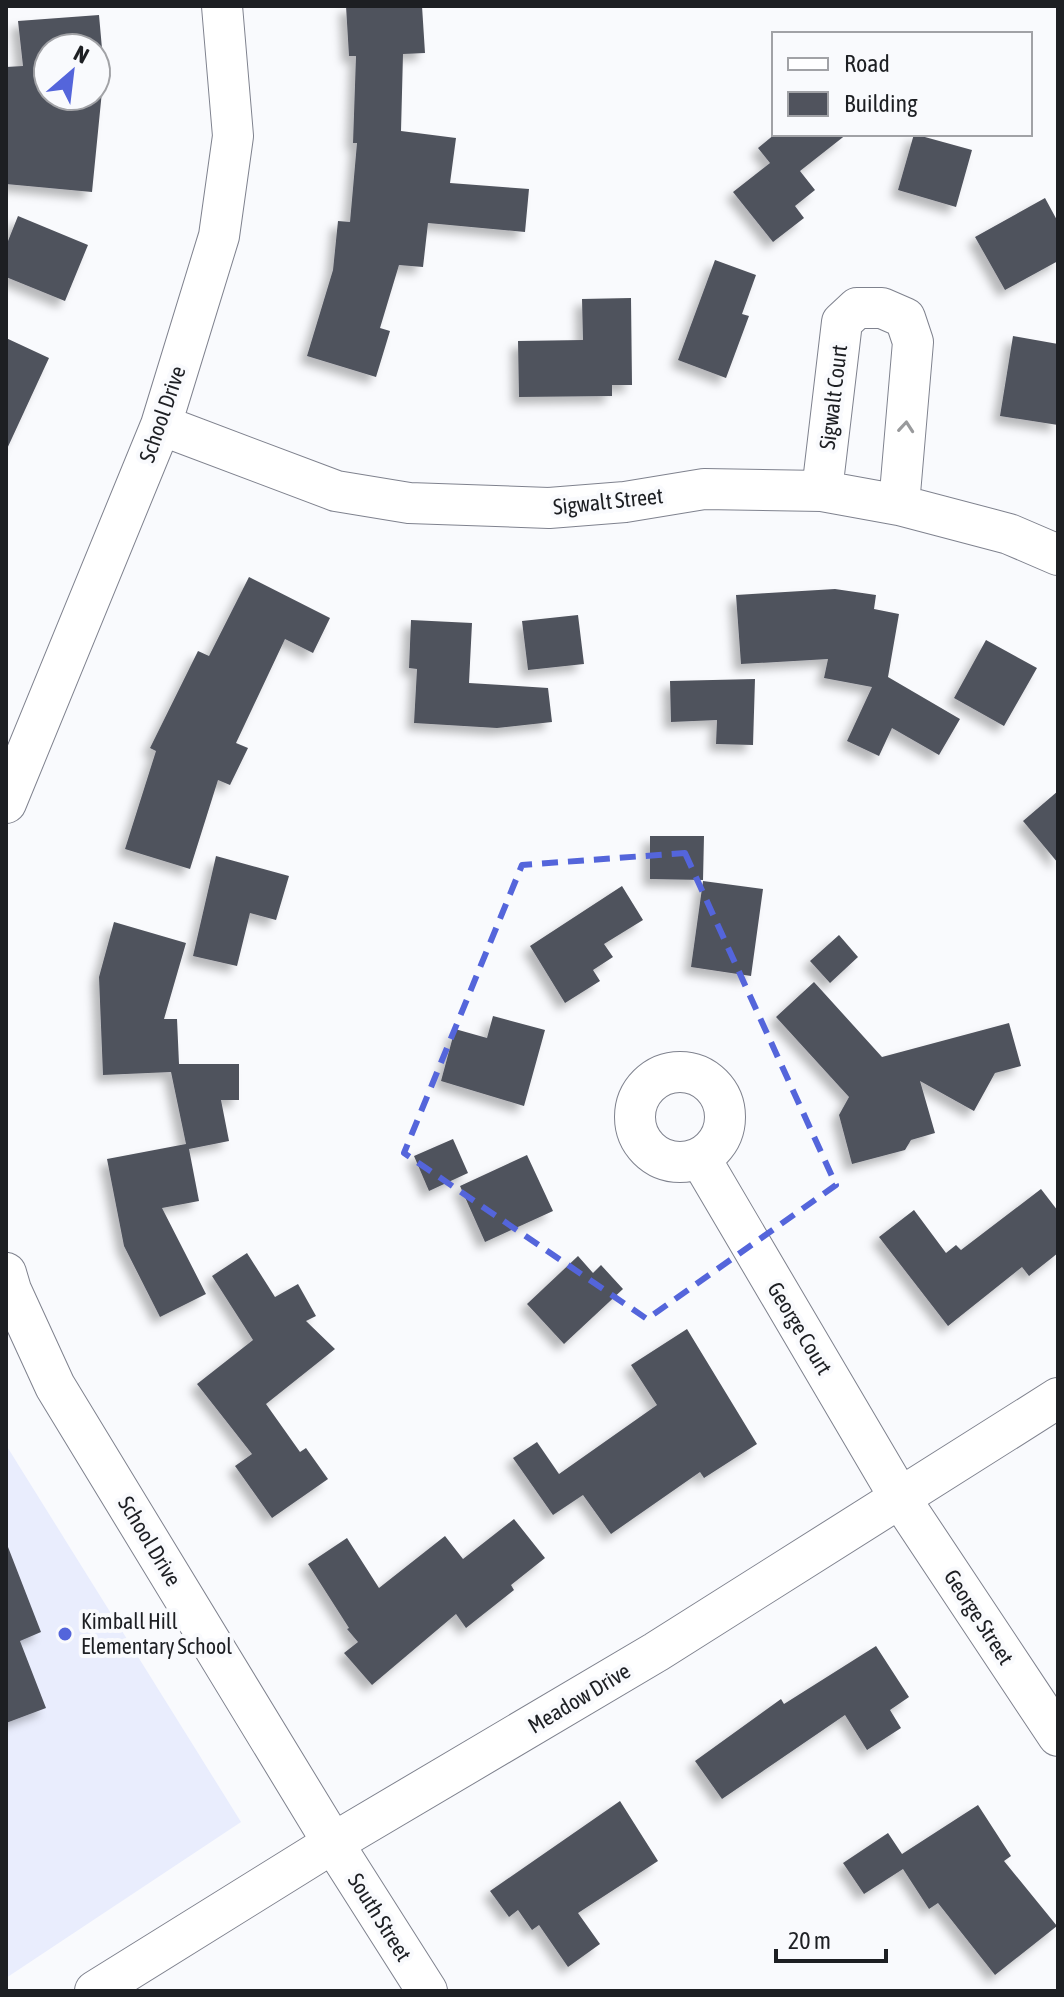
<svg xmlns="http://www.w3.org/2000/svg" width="1064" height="1997" viewBox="0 0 1064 1997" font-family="'Asap Condensed',sans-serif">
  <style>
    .built { fill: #e9edfd }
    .building { fill: #50535d; fill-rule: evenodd; filter: url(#shadow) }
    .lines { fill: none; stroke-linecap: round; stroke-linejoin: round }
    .minor-casing { stroke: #7f828e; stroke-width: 42 }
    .minor { stroke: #fff; stroke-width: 40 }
    .oneway { stroke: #999a9c }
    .marked { fill: none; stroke: #5465db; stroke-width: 6; stroke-dasharray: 16 10; stroke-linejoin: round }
    .poi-dot { fill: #5465db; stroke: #f9fafd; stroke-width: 3 }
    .labels { text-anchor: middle; stroke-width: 8; stroke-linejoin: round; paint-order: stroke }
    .street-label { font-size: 22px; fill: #1d1f23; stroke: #f9fafd }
    .poi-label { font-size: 22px; fill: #1d1f23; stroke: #f9fafd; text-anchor: start }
  </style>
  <defs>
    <filter id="shadow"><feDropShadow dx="-7" dy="7" stdDeviation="4" flood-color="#0004"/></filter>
  </defs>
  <rect width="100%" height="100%" fill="#f9fafd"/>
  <!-- built -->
  <path class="built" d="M 6,1445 L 241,1822 L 6,1978 Z"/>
  <!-- building -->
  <path class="building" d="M 346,6 L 422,6 L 425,53 L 403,54 L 401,131 L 456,138 L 450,183 L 529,189 L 525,232 L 428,223 L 423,267 L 399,265 L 380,328 L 390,331 L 376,377 L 307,356 L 333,270 L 338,221 L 350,222 L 357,143 L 353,143 L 356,56 L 349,56 Z
    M 99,15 L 104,71 L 92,192 L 6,184 L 6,67 L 23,66 L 18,21 ZM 48,48 L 96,48 L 96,96 L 48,96 Z
    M 775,134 L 847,134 L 800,171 L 815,190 L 795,206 L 804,218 L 773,242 L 733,192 L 770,163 L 758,148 Z
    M 914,134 L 972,150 L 956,207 L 898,190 Z
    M 1045,198 L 1058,222 L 1058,261 L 1005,290 L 975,237 Z
    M 18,216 L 88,245 L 65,301 L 6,277 L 6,246 Z
    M 715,260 L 756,275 L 742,314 L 749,316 L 726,378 L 678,360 Z
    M 631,298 L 632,385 L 612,385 L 612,396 L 519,397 L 518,341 L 583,340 L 582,299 Z
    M 1013,336 L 1058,344 L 1058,425 L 1000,416 Z
    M 6,338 L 49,358 L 6,451 Z
    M 249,577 L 330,618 L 313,653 L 285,639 L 236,743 L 248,748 L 230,785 L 218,780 L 190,869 L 125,849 L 156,751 L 150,748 L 198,651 L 209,656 Z
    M 835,589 L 876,595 L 874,609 L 899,614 L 888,677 L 960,719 L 939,755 L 892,728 L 879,756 L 847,741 L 872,687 L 824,678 L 828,659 L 741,664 L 736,595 Z
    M 578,615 L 584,664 L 528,670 L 522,621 Z
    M 411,620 L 472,623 L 469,683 L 548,688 L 552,722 L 497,728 L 414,723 L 417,669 L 409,668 Z
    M 986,640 L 1037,668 L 1004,726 L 954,698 Z
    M 755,679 L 753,745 L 716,744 L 717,720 L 671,722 L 670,681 Z
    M 1058,791 L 1058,863 L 1023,821 Z
    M 650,836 L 704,836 L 703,880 L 650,879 Z
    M 216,856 L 289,876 L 276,920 L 250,913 L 237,966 L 193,956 Z
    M 703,881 L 763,889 L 751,976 L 691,967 Z
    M 622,886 L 643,920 L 604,944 L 613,957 L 593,970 L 600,981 L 565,1003 L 530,946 Z
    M 114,922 L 186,943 L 164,1019 L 177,1019 L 179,1064 L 239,1064 L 239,1100 L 221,1100 L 229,1141 L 189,1149 L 199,1201 L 162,1208 L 206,1294 L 160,1317 L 124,1246 L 107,1159 L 186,1144 L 171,1072 L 103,1075 L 99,977 Z
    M 839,935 L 858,957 L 830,983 L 810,961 Z
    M 814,982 L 882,1057 L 1009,1023 L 1021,1066 L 995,1073 L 974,1111 L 920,1081 L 935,1133 L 911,1140 L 905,1150 L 852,1164 L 839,1115 L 849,1097 L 776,1017 Z
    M 493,1016 L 545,1030 L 524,1106 L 441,1081 L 455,1029 L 487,1038 Z
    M 453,1139 L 468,1173 L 429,1191 L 414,1156 Z
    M 527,1155 L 553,1211 L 485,1242 L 460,1186 Z
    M 1041,1189 L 1058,1211 L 1058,1253 L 1029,1276 L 1022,1267 L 948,1326 L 879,1237 L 914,1210 L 946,1253 L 956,1245 L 961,1250 Z
    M 247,1253 L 275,1297 L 298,1284 L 316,1316 L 306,1321 L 335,1349 L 266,1404 L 300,1452 L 306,1448 L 328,1479 L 272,1518 L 235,1466 L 252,1454 L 197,1384 L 253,1340 L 212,1276 Z
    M 578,1256 L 593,1273 L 601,1265 L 623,1289 L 564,1344 L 527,1304 Z
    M 687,1329 L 757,1444 L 704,1478 L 700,1472 L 611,1534 L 583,1495 L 553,1515 L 513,1458 L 537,1442 L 559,1474 L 657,1405 L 631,1365 Z
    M 514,1519 L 545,1558 L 511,1585 L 514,1590 L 466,1628 L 456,1614 L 372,1685 L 344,1653 L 358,1642 L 347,1629 L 349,1628 L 308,1564 L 347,1538 L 379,1588 L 445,1536 L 463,1559 Z
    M 6,1547 L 8,1547 L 41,1632 L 20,1641 L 46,1708 L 6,1723 Z
    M 876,1646 L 909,1697 L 890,1710 L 901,1728 L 867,1750 L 845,1715 L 722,1799 L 695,1761 L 781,1699 L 784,1704 Z
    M 620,1801 L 658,1861 L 578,1913 L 600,1944 L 568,1967 L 539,1925 L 532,1930 L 518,1910 L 509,1917 L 490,1891 Z
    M 978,1805 L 1011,1856 L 1004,1861 L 1057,1926 L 995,1975 L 938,1903 L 929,1909 L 903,1869 L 864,1894 L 843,1863 L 888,1833 L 902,1854 Z"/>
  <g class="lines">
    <!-- minor casing -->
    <g class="minor-casing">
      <path id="minor" d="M 161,425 L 336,491 L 409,503 L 549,508 L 625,502 L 704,489 L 822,491 L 899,505 L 1009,534 L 1058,555
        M 822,491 L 842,322 L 857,308 L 882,308 L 905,318 L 913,342 L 899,505
        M 6,803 L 161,425 L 219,236 L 233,136 L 222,6
        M635 1117a45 45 0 1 1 90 0a45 45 0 1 1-90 0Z
        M 700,1158 L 900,1498 L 1058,1736
        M 6,1273 L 11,1290 L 55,1386 L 333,1843 L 427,1991
        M 95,1991 L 333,1843 L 656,1652 L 1058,1398"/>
    </g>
    <!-- minor -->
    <use href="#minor" class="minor"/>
  </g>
  <!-- one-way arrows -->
  <defs><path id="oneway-chevron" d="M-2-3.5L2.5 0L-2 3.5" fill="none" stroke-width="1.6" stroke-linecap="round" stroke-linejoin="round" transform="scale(2)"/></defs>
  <use class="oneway" href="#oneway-chevron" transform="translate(906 427) rotate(-85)"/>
  <!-- marked area -->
  <path class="marked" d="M 685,853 L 836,1185 L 647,1319 L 404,1153 L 522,865 Z"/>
  <!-- markers -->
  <circle class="poi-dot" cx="65" cy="1634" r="8"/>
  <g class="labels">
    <!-- street labels -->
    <g class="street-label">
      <text transform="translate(833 397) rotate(-83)" y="8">Sigwalt Court</text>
      <text transform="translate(162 414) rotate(-71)" y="8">School Drive</text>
      <text transform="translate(608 501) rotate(-6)" y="8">Sigwalt Street</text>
      <text transform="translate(800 1328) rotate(59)" y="8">George Court</text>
      <text transform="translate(150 1541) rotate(59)" y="8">School Drive</text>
      <text transform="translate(979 1617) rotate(57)" y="8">George Street</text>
      <text transform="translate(579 1698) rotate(-31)" y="8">Meadow Drive</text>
      <text transform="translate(380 1917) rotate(58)" y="8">South Street</text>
    </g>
    <!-- poi labels -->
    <g class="poi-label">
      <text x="81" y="1629">Kimball Hill<tspan x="81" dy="25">Elementary School</tspan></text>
    </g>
  </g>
  <!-- border -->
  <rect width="1064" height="1997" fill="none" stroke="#1d1f23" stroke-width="16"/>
  <!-- legend -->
  <rect x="772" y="32" width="260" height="104" fill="#f9fafd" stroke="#a1a2a6" stroke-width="2"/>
  <rect x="788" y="58" width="40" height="12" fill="#ffffff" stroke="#a1a2a6" stroke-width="2"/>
  <text x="844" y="72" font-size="24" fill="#1d1f23">Road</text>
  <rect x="788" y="92" width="40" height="24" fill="#50535d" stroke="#a1a2a6" stroke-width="2"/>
  <text x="844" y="112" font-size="24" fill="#1d1f23">Building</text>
  <!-- north arrow -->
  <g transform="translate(72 72) rotate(28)"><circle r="38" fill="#f9fafd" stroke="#a1a2a6" stroke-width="2"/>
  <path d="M0-6L14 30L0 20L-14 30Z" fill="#5465db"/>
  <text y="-12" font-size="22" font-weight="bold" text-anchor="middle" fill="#1d1f23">N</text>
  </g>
  <!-- scale -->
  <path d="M776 1949v12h110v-12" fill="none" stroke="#1d1f23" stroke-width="4"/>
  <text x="788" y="1949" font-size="24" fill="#1d1f23" stroke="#f9fafd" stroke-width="6" paint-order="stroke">20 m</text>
</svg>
